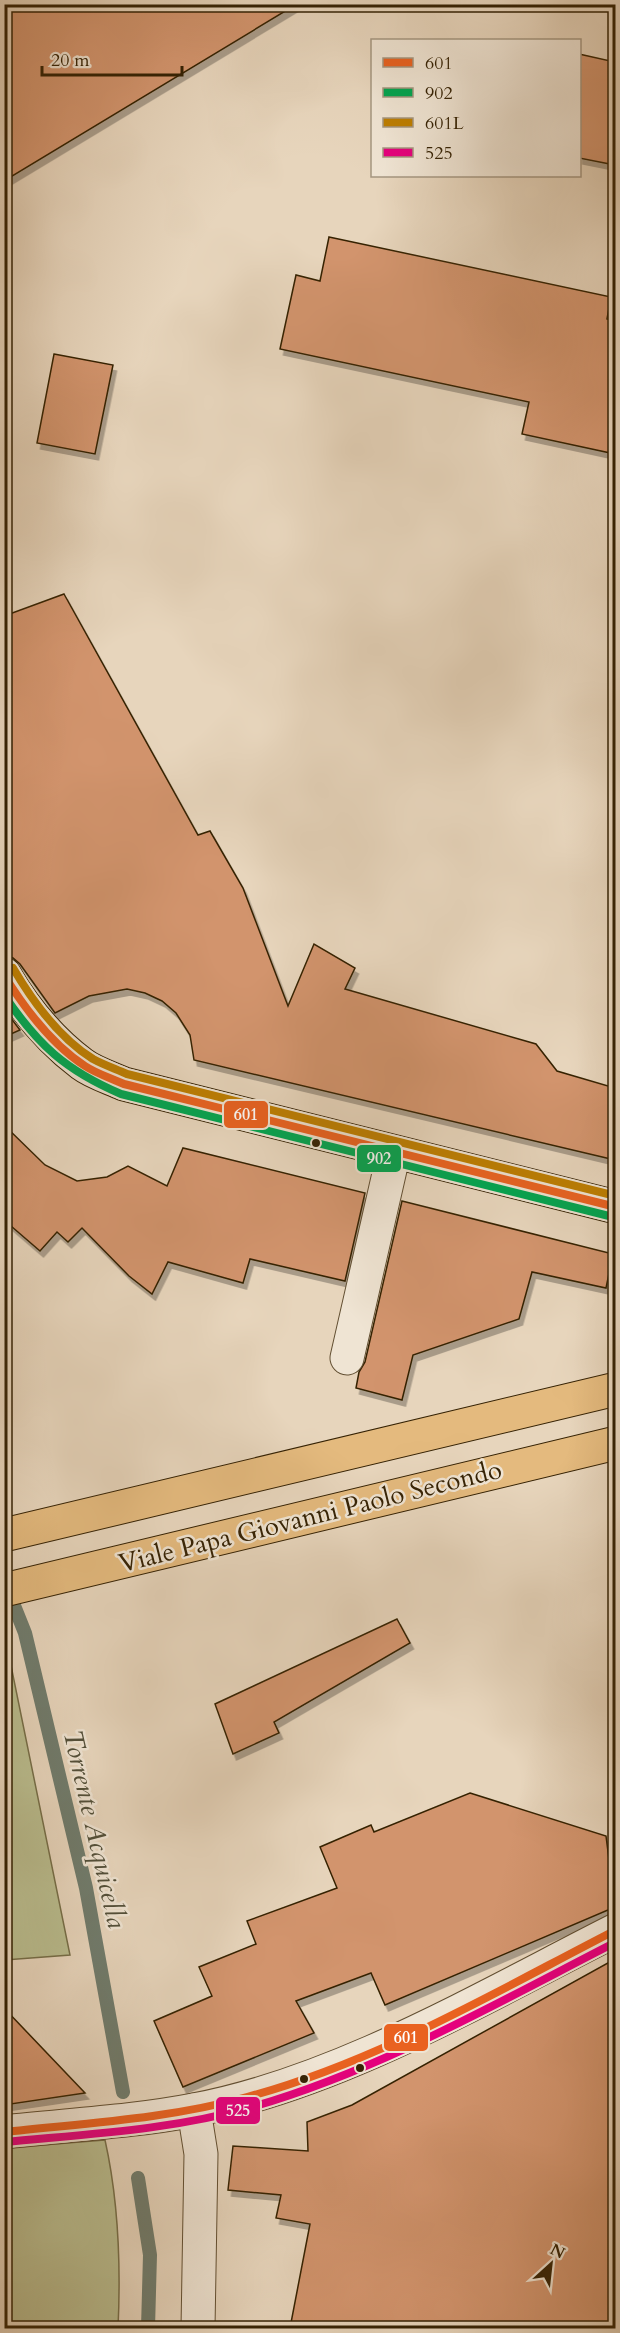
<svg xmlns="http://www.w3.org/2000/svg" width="620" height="2333" viewBox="0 0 620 2333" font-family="Cardo,serif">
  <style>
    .green { fill: #b9bc8e; stroke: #776f49; stroke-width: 1.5 }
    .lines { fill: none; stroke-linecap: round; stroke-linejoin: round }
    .stream { stroke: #707c6d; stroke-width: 14 }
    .building { fill: #d2946d; stroke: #352204; stroke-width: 1.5; filter: url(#shadow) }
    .minor-casing { stroke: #624f32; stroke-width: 35 }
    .tertiary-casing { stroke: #624f32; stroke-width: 35 }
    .secondary-casing { stroke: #352204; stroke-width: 35 }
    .primary-casing { stroke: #352204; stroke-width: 35 }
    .minor { stroke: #efe4d3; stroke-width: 33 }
    .tertiary { stroke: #efe4d3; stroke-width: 33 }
    .secondary { stroke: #efe4d3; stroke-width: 33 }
    .primary { stroke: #e4ba7e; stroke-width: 33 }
    .bus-1-casing { stroke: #efe4d3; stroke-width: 12 }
    .bus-2-casing { stroke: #efe4d3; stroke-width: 12 }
    .bus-3-casing { stroke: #efe4d3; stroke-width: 12 }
    .bus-4-casing { stroke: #efe4d3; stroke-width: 12 }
    .bus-1 { stroke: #e96220; stroke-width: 8 }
    .bus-2 { stroke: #00a651; stroke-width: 8 }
    .bus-3 { stroke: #bd7e01; stroke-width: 8 }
    .bus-4 { stroke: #e5007d; stroke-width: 8 }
    .bus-dot { fill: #352204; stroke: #efe4d3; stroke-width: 2 }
    .labels { text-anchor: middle; stroke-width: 5; stroke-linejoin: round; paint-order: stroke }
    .street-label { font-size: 26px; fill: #352204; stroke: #efe4d3 }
    .water-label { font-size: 27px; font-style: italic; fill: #524f39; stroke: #efe4d3 }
    .line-badge { stroke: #efe4d3; stroke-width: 2 }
    .badge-label { font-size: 16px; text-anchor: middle; font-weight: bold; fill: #fff }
  </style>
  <defs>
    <filter id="shadow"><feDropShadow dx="3.5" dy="6" stdDeviation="0" flood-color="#0004"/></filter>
  </defs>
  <rect width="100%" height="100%" fill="#e7d5bc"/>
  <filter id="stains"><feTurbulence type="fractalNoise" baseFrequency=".00333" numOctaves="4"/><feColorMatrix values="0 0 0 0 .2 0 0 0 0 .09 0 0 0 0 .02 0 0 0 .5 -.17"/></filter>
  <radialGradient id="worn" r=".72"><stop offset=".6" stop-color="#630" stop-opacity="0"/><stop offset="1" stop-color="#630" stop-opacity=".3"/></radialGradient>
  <!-- green -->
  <path class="green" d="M 4,1638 L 6,1641 L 70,1955 L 5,1960 Z
    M 105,2140 C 119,2203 121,2264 118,2328 L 5,2328 L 5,2148 Z"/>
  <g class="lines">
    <!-- stream -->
    <path class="stream" d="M 7,1588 L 25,1633 L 86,1888 L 123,2092
      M 138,2178 L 150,2255 L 148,2328"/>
  </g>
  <!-- building -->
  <path class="building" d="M 4,4 L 297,4 L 4,181 Z
    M 579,54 L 615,62 L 615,165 L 579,158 Z
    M 329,237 L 611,297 L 607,319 L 615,321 L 615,454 L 522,434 L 529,402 L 280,349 L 296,275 L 320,281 Z
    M 54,354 L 113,365 L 95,454 L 37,443 Z
    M 64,594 L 198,835 L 210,831 L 243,888 L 288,1006 L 314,944 L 355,968 L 345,989 L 536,1044 L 557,1071 L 615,1088 L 615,1160 L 194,1060 L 190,1035 L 176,1013 L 162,1001 L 145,993 L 127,989 L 89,996 L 55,1013 L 20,964 L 13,958 L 4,955 L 4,616 Z
    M 4,1009 L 20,1030 L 4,1037 Z
    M 4,1125 L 45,1165 L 77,1181 L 107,1177 L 128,1166 L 167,1186 L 183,1148 L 365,1193 L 345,1281 L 250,1259 L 243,1283 L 168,1262 L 152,1294 L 129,1276 L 82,1228 L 68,1242 L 57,1232 L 40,1251 L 4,1220 Z
    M 402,1201 L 613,1254 L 606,1288 L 532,1272 L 519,1319 L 413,1355 L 402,1400 L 356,1388 L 359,1372 L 365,1362 Z
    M 397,1619 L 410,1643 L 274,1722 L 279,1733 L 233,1754 L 215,1704 Z
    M 470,1793 L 606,1836 L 615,1907 L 385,2005 L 371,1973 L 296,2001 L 314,2033 L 183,2087 L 154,2021 L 212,1996 L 199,1967 L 256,1944 L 247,1921 L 337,1888 L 320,1847 L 371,1825 L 374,1832 Z
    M 615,1959 L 615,2328 L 290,2328 L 310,2224 L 276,2218 L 281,2195 L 228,2190 L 233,2146 L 308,2151 L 307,2122 L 352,2105 Z
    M 4,2008 L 85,2093 L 4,2105 Z"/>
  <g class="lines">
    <!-- minor casing -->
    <g class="minor-casing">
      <path id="minor" d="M 347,1358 L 394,1152
        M 194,2110 L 201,2154 L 198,2328"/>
    </g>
    <!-- tertiary casing -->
    <g class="tertiary-casing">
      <path id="tertiary" d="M 4,2132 C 67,2125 132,2122 194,2110 C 338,2083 485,1996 616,1930"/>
    </g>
    <!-- secondary casing -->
    <g class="secondary-casing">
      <path id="secondary" d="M 4,974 C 24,1008 50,1040 82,1064 C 94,1073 111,1078 124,1084 L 616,1207"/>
    </g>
    <!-- primary casing -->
    <g class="primary-casing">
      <path id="primary" d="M 4,1535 L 616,1389
        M 4,1590 L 616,1443"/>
    </g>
    <!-- minor -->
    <use href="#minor" class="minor"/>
    <!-- tertiary -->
    <use href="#tertiary" class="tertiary"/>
    <!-- secondary -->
    <use href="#secondary" class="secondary"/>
    <!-- primary -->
    <use href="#primary" class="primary"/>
    <!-- bus-1 casing -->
    <g class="bus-1-casing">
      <path id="bus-1" d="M 4,975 C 25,1009 51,1044 85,1066 C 97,1074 111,1078 124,1084 L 616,1207
        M 4,2132 C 86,2123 168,2119 247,2097 C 377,2062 497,1991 616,1930"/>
    </g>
    <!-- bus-2 casing -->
    <g class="bus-2-casing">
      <path id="bus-2" d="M 4,995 C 38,1045 65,1070 121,1094 L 613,1217"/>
    </g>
    <!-- bus-3 casing -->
    <g class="bus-3-casing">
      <path id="bus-3" d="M 13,968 C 33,1002 59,1038 93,1059 C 104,1065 116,1069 127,1074 L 616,1196"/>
    </g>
    <!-- bus-4 casing -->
    <g class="bus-4-casing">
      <path id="bus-4" d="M 5,2142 C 88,2134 172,2130 252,2107 C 380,2070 497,2003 616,1942"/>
    </g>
    <!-- bus-1 -->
    <use href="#bus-1" class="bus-1"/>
    <!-- bus-2 -->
    <use href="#bus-2" class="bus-2"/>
    <!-- bus-3 -->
    <use href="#bus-3" class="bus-3"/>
    <!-- bus-4 -->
    <use href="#bus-4" class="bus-4"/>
  </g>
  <!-- markers -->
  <g class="bus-dot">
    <circle cx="316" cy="1143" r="5"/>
    <circle cx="360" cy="2068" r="5"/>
    <circle cx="304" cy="2079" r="5"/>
  </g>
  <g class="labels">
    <!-- street labels -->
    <g class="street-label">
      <text transform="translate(310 1516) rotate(-14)" y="9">Viale Papa Giovanni Paolo Secondo</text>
    </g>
    <!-- water labels -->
    <g class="water-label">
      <text transform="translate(95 1829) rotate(77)" y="9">Torrente Acquicella</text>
    </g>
  </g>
  <g class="line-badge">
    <rect x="223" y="1100" width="46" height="29" rx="6" fill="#e96220"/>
    <rect x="356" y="1144" width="46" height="29" rx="6" fill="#00a651"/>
    <rect x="383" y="2023" width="46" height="29" rx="6" fill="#e96220"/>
    <rect x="215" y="2096" width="46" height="29" rx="6" fill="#e5007d"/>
  </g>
  <g class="badge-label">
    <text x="246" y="1120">601</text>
    <text x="379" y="1164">902</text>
    <text x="406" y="2043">601</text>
    <text x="238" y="2116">525</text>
  </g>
  <!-- margin -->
  <rect width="620" height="2333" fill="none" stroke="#e7d5bc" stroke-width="24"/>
  <rect x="6" y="6" width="608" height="2321" fill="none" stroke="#352204" stroke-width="3"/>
  <rect x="12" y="12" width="596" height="2309" fill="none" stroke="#352204" stroke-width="1.5"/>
  <!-- legend -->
  <rect x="371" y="39" width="210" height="138" fill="#efe4d3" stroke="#a59680" stroke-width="1.5"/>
  <rect x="383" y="58" width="30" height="9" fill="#e96220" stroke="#a59680" stroke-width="1.5"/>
  <text x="425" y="69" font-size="18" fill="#352204">601</text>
  <rect x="383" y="88" width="30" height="9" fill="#00a651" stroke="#a59680" stroke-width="1.5"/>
  <text x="425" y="99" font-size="18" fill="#352204">902</text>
  <rect x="383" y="118" width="30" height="9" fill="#bd7e01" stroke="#a59680" stroke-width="1.5"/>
  <text x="425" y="129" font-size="18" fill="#352204">601L</text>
  <rect x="383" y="148" width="30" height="9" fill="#e5007d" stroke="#a59680" stroke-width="1.5"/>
  <text x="425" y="159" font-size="18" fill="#352204">525</text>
  <!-- north arrow -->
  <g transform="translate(551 2264) rotate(27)" stroke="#efe4d3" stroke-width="4.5" paint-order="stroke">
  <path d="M0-4.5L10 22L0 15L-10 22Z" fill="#352204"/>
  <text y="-9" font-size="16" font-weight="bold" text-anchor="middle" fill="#352204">N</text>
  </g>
  <!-- scale -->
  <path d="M42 66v9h140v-9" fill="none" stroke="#352204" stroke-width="3"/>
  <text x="51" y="66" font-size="18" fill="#352204" stroke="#efe4d3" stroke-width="4.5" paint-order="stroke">20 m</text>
  <rect width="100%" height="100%" filter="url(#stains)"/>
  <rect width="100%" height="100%" fill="url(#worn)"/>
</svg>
